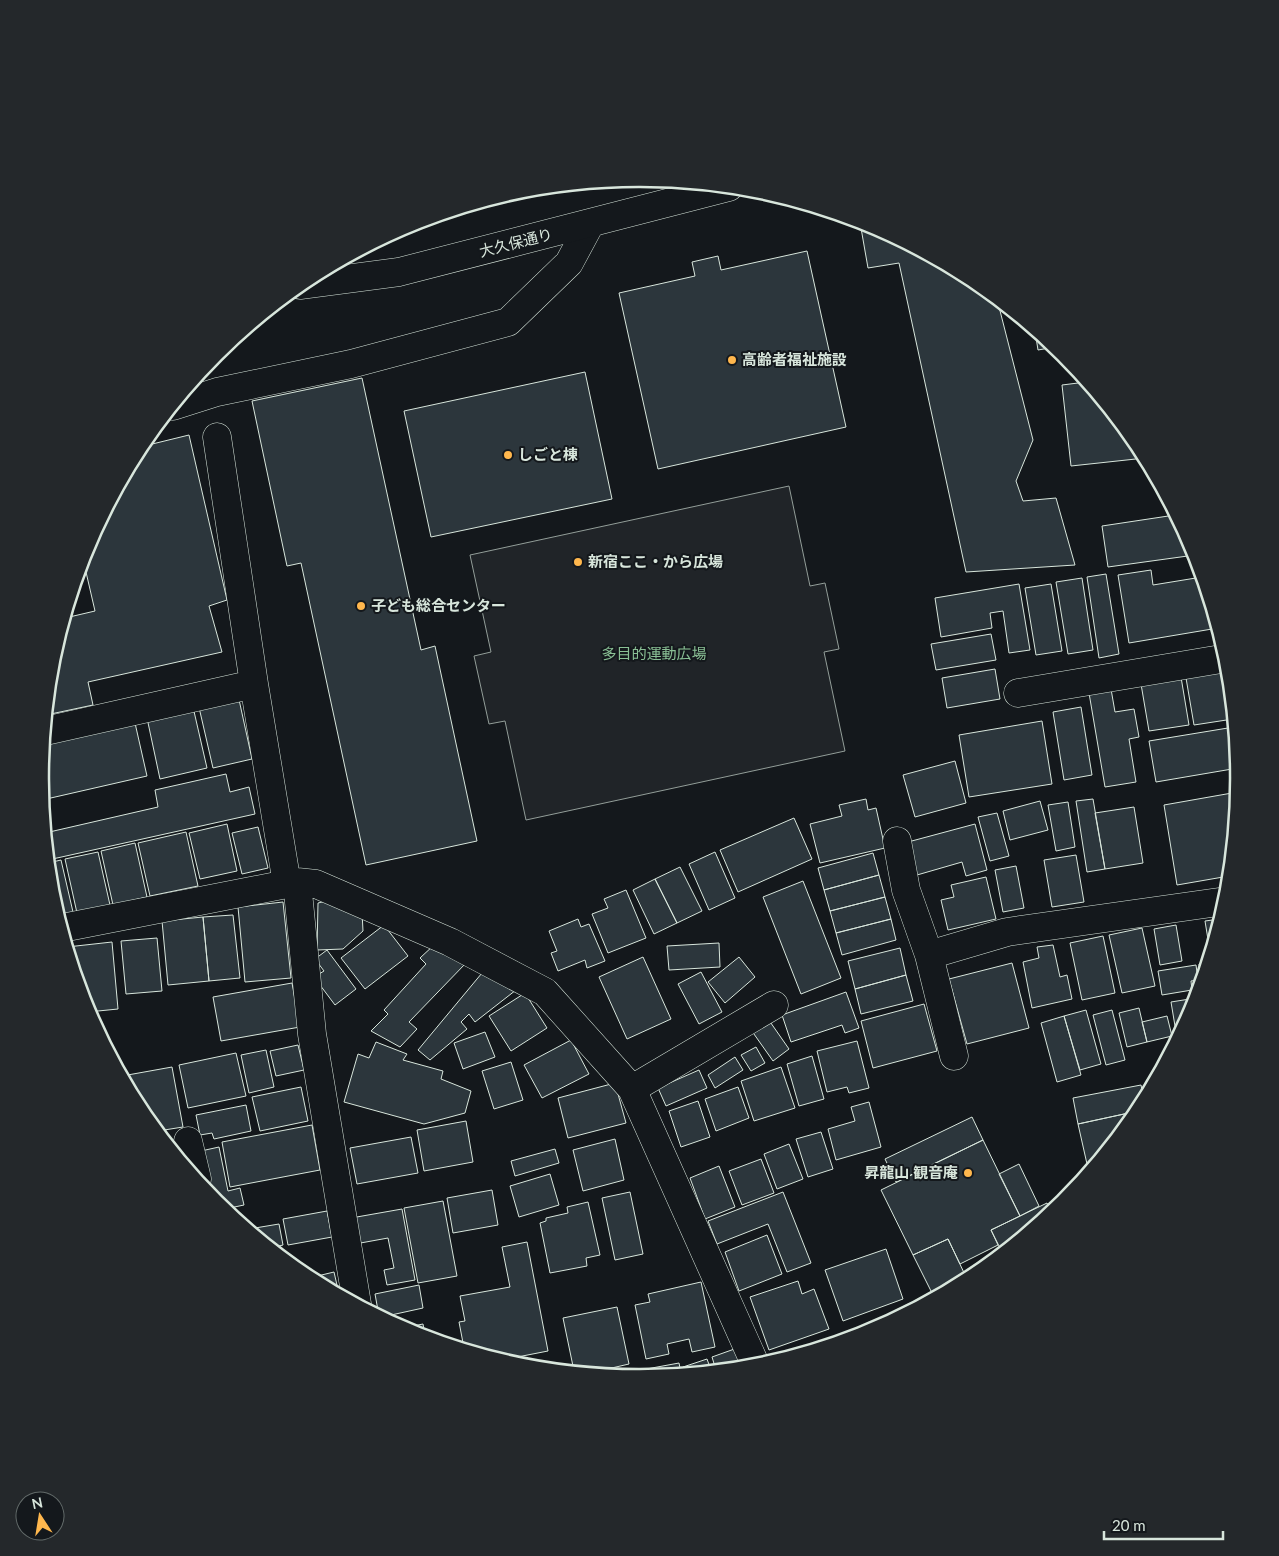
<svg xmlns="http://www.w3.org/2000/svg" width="1279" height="1556" viewBox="0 0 1279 1556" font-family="Lato,'Noto Sans JP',sans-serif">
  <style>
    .green { fill: #202428; stroke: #939e99 }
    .building { fill: #2c363c; stroke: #d8e6dc }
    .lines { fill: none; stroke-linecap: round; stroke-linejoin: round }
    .minor-casing { stroke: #d8e6dc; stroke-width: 29 }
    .major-casing { stroke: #d8e6dc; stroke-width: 29 }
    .minor { stroke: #14181c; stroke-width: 28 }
    .major { stroke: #14181c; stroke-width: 28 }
    .poi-dot { fill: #ffb74d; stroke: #14181c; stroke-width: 2 }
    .labels { text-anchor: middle; stroke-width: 4; stroke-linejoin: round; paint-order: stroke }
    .street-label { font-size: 15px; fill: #d8e6dc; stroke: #14181c }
    .poi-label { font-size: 15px; font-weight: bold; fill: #d8e6dc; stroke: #14181c; text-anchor: start }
    .park-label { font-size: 15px; fill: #8ac095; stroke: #14181c }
    .rim { fill: none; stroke: #d8e6dc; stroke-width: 2.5 }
  </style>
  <rect width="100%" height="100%" fill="#14181c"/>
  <!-- green -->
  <path class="green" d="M 789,486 L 810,586 L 825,583 L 839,649 L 824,652 L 845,751 L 526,820 L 505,721 L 489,724 L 474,656 L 491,652 L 470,555 Z"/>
  <!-- building -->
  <path class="building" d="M 872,226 L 973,280 L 997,299 L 1033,440 L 1016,481 L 1023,501 L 1056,498 L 1075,565 L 966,572 L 899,263 L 868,268 L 861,228 Z
    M 807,251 L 846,427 L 658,469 L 619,293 L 695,276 L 692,262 L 718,256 L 721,270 Z
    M 1035,331 L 1055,347 L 1038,350 Z
    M 585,372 L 612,499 L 431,537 L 404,411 Z
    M 362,378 L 421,650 L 435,646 L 477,841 L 366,865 L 301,563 L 287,566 L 252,401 Z
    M 1086,382 L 1138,445 L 1145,458 L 1071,466 L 1062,385 Z
    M 189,435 L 227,600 L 209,606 L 222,652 L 88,682 L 93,705 L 46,715 L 52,661 L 65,618 L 95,611 L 83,559 L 86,548 L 140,447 Z
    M 1175,515 L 1195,555 L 1108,567 L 1102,526 Z
    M 1151,570 L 1153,585 L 1202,577 L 1218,628 L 1129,643 L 1118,575 Z
    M 1106,574 L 1119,654 L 1099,658 L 1087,577 Z
    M 1082,578 L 1093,650 L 1068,654 L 1056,582 Z
    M 1019,584 L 1030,650 L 1009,653 L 1003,611 L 990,613 L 992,628 L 941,637 L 935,598 Z
    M 1051,584 L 1062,651 L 1036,655 L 1025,588 Z
    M 991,634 L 996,660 L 936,670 L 931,644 Z
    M 995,669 L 1000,699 L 947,708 L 942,678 Z
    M 1226,671 L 1233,719 L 1194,725 L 1186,678 Z
    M 1181,677 L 1189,725 L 1149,731 L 1141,684 Z
    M 1111,689 L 1115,712 L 1134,709 L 1139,737 L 1129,739 L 1136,782 L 1105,787 L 1089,693 Z
    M 238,695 L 252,759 L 213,768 L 198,703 Z
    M 193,707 L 207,768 L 160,779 L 147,718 Z
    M 1081,707 L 1092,775 L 1064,780 L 1053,712 Z
    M 1042,721 L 1052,784 L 969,797 L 959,735 Z
    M 135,723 L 147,776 L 42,800 L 40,778 L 43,744 Z
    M 1234,727 L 1238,768 L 1156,782 L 1149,741 Z
    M 955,761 L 966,803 L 915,817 L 903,775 Z
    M 226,774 L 230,792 L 249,787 L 255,814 L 48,860 L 45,833 L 158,807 L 155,790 Z
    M 1232,793 L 1235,815 L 1229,876 L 1177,885 L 1164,805 Z
    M 866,799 L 868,810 L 876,808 L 885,848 L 820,863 L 810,824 L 842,816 L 839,805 Z
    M 1093,799 L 1105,869 L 1087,872 L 1076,801 Z
    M 1040,801 L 1048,830 L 1010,840 L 1003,811 Z
    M 1068,802 L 1075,847 L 1056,851 L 1048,805 Z
    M 1134,807 L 1143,863 L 1105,869 L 1095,813 Z
    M 997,813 L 1009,856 L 990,861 L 978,817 Z
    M 794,818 L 812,859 L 738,892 L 720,850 Z
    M 227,824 L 237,871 L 200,879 L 189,833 Z
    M 975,824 L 987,870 L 966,876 L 962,862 L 917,875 L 908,842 Z
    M 258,827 L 268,868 L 242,874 L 232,833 Z
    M 186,832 L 198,886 L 150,896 L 138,843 Z
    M 135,843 L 147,897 L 113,905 L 101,851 Z
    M 98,852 L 110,905 L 77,913 L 65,859 Z
    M 715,852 L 735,898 L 709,910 L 689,864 Z
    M 873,853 L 879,875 L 824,890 L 818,868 Z
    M 1076,855 L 1084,902 L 1052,907 L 1044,860 Z
    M 61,860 L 73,912 L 58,916 L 51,895 L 48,863 Z
    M 1016,866 L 1024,908 L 1003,912 L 995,870 Z
    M 680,867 L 702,911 L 677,923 L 655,879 Z
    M 879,875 L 885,897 L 830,911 L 824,890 Z
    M 986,877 L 996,919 L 948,930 L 941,900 L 954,897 L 951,885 Z
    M 655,879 L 677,923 L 654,934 L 633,890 Z
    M 803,881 L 841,978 L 801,994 L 763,897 Z
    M 626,890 L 646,938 L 608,953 L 592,914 L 608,908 L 604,899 Z
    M 885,897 L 891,919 L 836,933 L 830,911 Z
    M 338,898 L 362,912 L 363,931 L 343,949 L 317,950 L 318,903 Z
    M 283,902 L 291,978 L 245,982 L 238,907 Z
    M 233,915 L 240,978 L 209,981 L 203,917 Z
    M 203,917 L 209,981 L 168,985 L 162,921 Z
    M 578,919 L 581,927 L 589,924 L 605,961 L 587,968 L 585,960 L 558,971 L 551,953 L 557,951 L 549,931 Z
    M 891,919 L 896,940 L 842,955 L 836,933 Z
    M 1220,919 L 1210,952 L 1205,921 Z
    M 384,925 L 408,956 L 365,989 L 341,958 Z
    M 1176,925 L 1182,961 L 1160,965 L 1154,929 Z
    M 1142,928 L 1155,986 L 1122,993 L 1109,935 Z
    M 1103,936 L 1115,993 L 1082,1000 L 1070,943 Z
    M 157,938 L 162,991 L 126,994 L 121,941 Z
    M 112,942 L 118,1009 L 88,1012 L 67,947 Z
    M 719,943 L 720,967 L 669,970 L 667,946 Z
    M 434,945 L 466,963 L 409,1022 L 417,1029 L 400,1047 L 371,1031 L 388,1014 L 384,1010 L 426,964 L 420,958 Z
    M 1053,945 L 1060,977 L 1067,975 L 1072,999 L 1032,1008 L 1023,962 L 1039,958 L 1037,947 Z
    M 900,948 L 906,975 L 855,989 L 848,961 Z
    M 327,950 L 356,989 L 335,1005 L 314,977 L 324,971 L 315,959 Z
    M 643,957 L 671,1019 L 627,1039 L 599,977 Z
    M 739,957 L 755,977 L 725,1003 L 708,982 Z
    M 1012,963 L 1029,1028 L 967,1044 L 949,979 Z
    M 1207,963 L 1202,980 L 1199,964 Z
    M 1196,965 L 1198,980 L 1191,981 L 1192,990 L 1162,995 L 1158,971 Z
    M 701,972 L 722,1012 L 699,1024 L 678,984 Z
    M 482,973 L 516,990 L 475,1022 L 469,1014 L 461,1022 L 467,1029 L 430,1060 L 418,1050 Z
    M 906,975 L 913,1001 L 861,1014 L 855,989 Z
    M 292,983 L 300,1027 L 221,1041 L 213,997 Z
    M 846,992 L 859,1028 L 845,1033 L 842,1025 L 791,1042 L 782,1015 Z
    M 525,993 L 547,1028 L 511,1051 L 489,1016 Z
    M 1196,998 L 1193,1008 L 1177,1038 L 1171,1002 Z
    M 924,1004 L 937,1051 L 873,1068 L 861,1021 Z
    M 1139,1008 L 1147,1042 L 1127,1047 L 1119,1013 Z
    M 1086,1010 L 1101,1064 L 1080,1070 L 1064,1016 Z
    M 1112,1010 L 1125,1060 L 1106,1065 L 1093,1015 Z
    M 766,1016 L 789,1049 L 773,1061 L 749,1027 Z
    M 1064,1016 L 1081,1075 L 1057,1082 L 1041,1023 Z
    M 1167,1016 L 1172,1036 L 1147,1042 L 1142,1022 Z
    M 485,1032 L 495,1057 L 463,1069 L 454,1043 Z
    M 571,1040 L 589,1074 L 542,1098 L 524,1065 Z
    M 857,1041 L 869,1088 L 849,1093 L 847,1087 L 827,1092 L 817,1051 Z
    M 376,1042 L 407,1054 L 403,1060 L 443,1071 L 441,1079 L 471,1091 L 465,1113 L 424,1124 L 344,1102 L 358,1054 L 369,1058 Z
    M 298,1045 L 304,1070 L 276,1076 L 270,1051 Z
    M 756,1047 L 765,1063 L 751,1071 L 741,1055 Z
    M 266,1050 L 274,1087 L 249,1093 L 241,1055 Z
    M 236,1053 L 246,1096 L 188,1108 L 179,1065 Z
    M 812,1056 L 824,1099 L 799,1106 L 787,1064 Z
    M 735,1057 L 743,1070 L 715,1088 L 708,1075 Z
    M 511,1062 L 523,1100 L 494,1109 L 482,1071 Z
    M 172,1067 L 183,1127 L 158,1131 L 141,1111 L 122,1076 Z
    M 781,1067 L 795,1108 L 754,1121 L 741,1081 Z
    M 699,1070 L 707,1088 L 666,1106 L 658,1088 Z
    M 615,1083 L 626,1123 L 568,1138 L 558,1098 Z
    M 1141,1085 L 1144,1100 L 1138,1111 L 1078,1124 L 1073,1098 Z
    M 301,1087 L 308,1121 L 260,1131 L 252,1097 Z
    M 738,1087 L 749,1118 L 716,1131 L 705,1099 Z
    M 698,1101 L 710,1137 L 681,1147 L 669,1111 Z
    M 869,1102 L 881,1147 L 836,1160 L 828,1129 L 855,1121 L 851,1107 Z
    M 246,1105 L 251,1131 L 214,1139 L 212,1133 L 200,1135 L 196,1115 Z
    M 1138,1111 L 1096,1162 L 1087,1164 L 1078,1124 Z
    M 972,1117 L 983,1140 L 896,1182 L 885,1159 Z
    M 466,1121 L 473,1162 L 424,1171 L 417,1130 Z
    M 312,1125 L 320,1170 L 230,1187 L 222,1142 Z
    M 821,1132 L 833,1169 L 808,1177 L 796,1139 Z
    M 411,1137 L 418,1173 L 357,1184 L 350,1148 Z
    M 615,1139 L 624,1180 L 583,1191 L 573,1150 Z
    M 983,1140 L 1020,1216 L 991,1230 L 998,1245 L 960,1264 L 948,1239 L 913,1255 L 881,1190 Z
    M 789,1144 L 803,1179 L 777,1189 L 764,1154 Z
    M 219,1147 L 228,1191 L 240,1188 L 244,1205 L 225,1209 L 210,1195 L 201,1151 Z
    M 555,1149 L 559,1163 L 515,1176 L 511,1161 Z
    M 761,1159 L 774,1193 L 742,1205 L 729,1171 Z
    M 1019,1164 L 1039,1206 L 1020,1216 L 999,1174 Z
    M 719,1166 L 735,1207 L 705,1219 L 690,1178 Z
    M 550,1174 L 559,1205 L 519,1217 L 510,1186 Z
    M 492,1190 L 498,1225 L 453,1233 L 447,1198 Z
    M 630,1192 L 643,1254 L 615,1260 L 602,1198 Z
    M 783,1192 L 811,1263 L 787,1272 L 768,1224 L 717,1244 L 708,1221 Z
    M 443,1201 L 457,1276 L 418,1283 L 404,1208 Z
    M 588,1202 L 600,1255 L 586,1258 L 587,1266 L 550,1273 L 540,1223 L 546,1221 L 546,1218 L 568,1213 L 567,1207 Z
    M 1047,1203 L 1051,1212 L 1002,1252 L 991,1230 Z
    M 402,1209 L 415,1280 L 387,1285 L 384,1270 L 394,1268 L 388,1238 L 355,1244 L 351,1218 Z
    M 327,1211 L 332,1237 L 288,1245 L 283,1219 Z
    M 279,1224 L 283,1245 L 271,1248 L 249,1229 Z
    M 767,1235 L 782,1274 L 739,1291 L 725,1252 Z
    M 948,1239 L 967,1279 L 934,1297 L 913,1255 Z
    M 527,1242 L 548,1351 L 502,1360 L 464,1348 L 459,1322 L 465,1321 L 460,1296 L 510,1287 L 502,1247 Z
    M 886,1249 L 903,1299 L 843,1321 L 825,1270 Z
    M 334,1272 L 339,1294 L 309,1278 Z
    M 798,1281 L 802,1294 L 814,1289 L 829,1329 L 769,1350 L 750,1297 Z
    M 701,1282 L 715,1347 L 692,1352 L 689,1339 L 667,1344 L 669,1354 L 646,1359 L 635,1305 L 650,1302 L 648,1294 Z
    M 419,1285 L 423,1308 L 382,1317 L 379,1316 L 375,1294 Z
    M 617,1307 L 629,1364 L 590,1373 L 574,1371 L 563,1318 Z
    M 423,1324 L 425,1336 L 403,1328 Z
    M 740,1347 L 747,1367 L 716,1370 L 712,1357 Z
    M 707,1359 L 711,1370 L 685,1373 L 683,1367 Z
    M 679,1363 L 681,1373 L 643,1377 L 641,1370 Z"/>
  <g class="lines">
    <!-- minor casing -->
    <g class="minor-casing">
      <path id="minor" d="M 173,406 L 217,392 L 351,364 L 508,322 L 569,263 L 590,224
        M 217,437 L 254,684 L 287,884
        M 1018,693 L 1227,658
        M 45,731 L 254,684
        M 897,841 L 906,890 L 929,955 L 954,1056
        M 297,882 L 312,1034 L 357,1304
        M 62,928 L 297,882 L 316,884 L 450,942 L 545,992 L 632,1089 L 756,1366
        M 929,955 L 1007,932 L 1226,901
        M 632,1089 L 774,1005
        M 188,1141 L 197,1179"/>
    </g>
    <!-- major casing -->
    <g class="major-casing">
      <path id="major" d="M 300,285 L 399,272 L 729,187"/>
    </g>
    <!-- minor -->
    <use href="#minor" class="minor"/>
    <!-- major -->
    <use href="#major" class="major"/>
  </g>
  <!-- markers -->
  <g class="poi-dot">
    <circle cx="732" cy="360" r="5"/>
    <circle cx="508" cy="455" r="5"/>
    <circle cx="578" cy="562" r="5"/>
    <circle cx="361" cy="606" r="5"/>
    <circle cx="968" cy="1173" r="5"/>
  </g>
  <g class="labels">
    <!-- street labels -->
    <g class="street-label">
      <text transform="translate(516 243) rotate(-14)" y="5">大久保通り</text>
    </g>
    <!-- poi labels -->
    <g class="poi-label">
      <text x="742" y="365">高齢者福祉施設</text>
      <text x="518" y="460">しごと棟</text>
      <text x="588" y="567">新宿ここ・から広場</text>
      <text x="371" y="611">子ども総合センター</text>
      <text x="958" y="1178" text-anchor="end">昇龍山 観音庵</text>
    </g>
    <!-- park labels -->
    <g class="park-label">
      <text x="654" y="659">多目的運動広場</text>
    </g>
  </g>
  <!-- crop -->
  <path d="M0 0H1279V1556H0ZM639 187H640A590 590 0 0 1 1230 777V779A590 590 0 0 1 640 1369H639A590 590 0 0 1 49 779V777A590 590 0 0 1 639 187Z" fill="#24282b" fill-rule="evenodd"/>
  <path class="rim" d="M639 187H640A590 590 0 0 1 1230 777V779A590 590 0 0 1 640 1369H639A590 590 0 0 1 49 779V777A590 590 0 0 1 639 187Z"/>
  <!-- north arrow -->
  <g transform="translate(40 1516) rotate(348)"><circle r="24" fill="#14181c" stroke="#626a69"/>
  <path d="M0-4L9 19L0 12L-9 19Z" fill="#ffb74d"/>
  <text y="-8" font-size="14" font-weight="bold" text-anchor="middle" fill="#d8e6dc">N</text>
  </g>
  <!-- scale -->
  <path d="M1104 1531v8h119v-8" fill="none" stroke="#d8e6dc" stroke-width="2.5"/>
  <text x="1112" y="1531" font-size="15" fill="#d8e6dc" stroke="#14181c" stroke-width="4" paint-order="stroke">20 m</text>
</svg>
